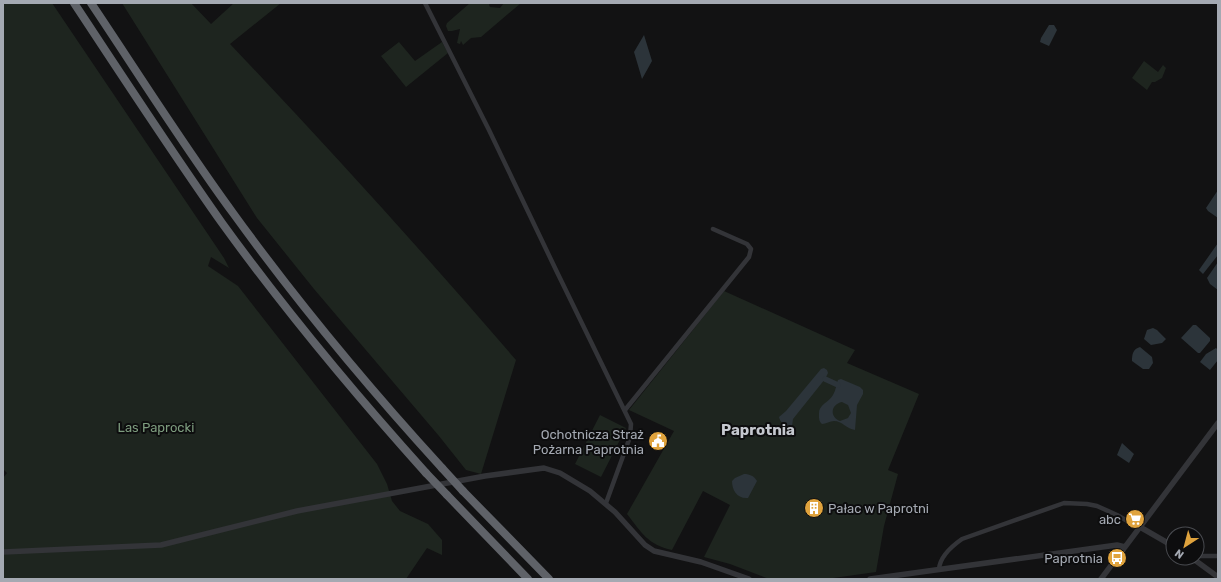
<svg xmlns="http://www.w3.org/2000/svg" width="1221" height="582" viewBox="0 0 1221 582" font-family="Rubik,sans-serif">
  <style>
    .green { fill: #1e251f }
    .water { fill: #2c343a; fill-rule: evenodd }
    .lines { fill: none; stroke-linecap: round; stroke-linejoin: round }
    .canal { stroke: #2c343a; stroke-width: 5.5 }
    .minor { stroke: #333438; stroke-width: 4.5 }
    .tertiary { stroke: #333438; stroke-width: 5.5 }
    .motorway { stroke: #5f6268; stroke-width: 8 }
    .motorway-bridge { stroke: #5f6268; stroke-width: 8 }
    .labels { text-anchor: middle; stroke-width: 4; stroke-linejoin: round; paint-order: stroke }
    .park-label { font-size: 13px; fill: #7d9c7e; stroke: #0d0d0e }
    .poi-label { font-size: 13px; fill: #a4a9b2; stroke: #0d0d0e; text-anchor: end }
    .quarter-label { font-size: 15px; font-weight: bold; fill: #c5c8cf; stroke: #0d0d0e }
  </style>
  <rect width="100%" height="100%" fill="#121213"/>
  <!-- green -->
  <path class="green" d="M 3,3 L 52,3 L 224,258 L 229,268 L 211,257 L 208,266 L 238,286 L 377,464 L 387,484 L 392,501 L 400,511 L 428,524 L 442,540 L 442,555 L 427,548 L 406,579 L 3,579 L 3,478 L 7,473 L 3,469 Z
    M 122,3 L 191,3 L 211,24 L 234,3 L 281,3 L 230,44 C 328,147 423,252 516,360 L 481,474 L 466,470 L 439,436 L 314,289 L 257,218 Z
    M 470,3 L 490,3 L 489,5 L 490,7 L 500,8 L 504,3 L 521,3 L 481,37 L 471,38 L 463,45 L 461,41 L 460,44 L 457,43 L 460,29 L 452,31 L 448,31 L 446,26 L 447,23 Z
    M 399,42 L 415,61 L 442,42 L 448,53 L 406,87 L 381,56 Z
    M 1144,61 L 1158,72 L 1163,65 L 1166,68 L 1162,78 L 1155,82 L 1152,82 L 1147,90 L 1132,78 Z
    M 724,291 L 855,350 L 847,363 L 919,394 L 888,470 L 898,474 L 884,526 L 876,572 L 826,579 L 769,579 L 730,564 L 704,557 L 730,505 L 703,491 L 672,550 C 648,545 641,532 627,514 L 674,431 L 629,410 Z
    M 600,415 L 626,428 L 601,477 L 575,464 Z"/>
  <!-- water -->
  <path class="water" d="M 1049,25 L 1054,25 L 1057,30 L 1049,46 L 1040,42 L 1041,38 Z
    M 644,35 L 652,61 L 642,79 L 634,52 Z
    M 1218,190 L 1218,218 L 1208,211 L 1206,208 Z
    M 1218,243 L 1218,255 L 1203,274 L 1199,270 Z
    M 1218,262 L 1218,290 L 1210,284 L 1207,278 Z
    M 1193,325 L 1196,325 L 1210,338 L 1210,341 L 1200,353 L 1198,353 L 1181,338 Z
    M 1153,328 L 1157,330 L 1166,339 L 1162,343 L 1151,345 L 1144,339 L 1147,330 Z
    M 1140,347 L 1152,357 L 1153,363 L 1149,369 L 1143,369 L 1132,361 C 1132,354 1133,349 1140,347 Z
    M 1216,348 L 1218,350 L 1218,360 L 1210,370 L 1200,362 L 1206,354 Z
    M 824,368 L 827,370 L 828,373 L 825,379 L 793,419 L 792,426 L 788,427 C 784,425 780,422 779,417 L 786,411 L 821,369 Z
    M 841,379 L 860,387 L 863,390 L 863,394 L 857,405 L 855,430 C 847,429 842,421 834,421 C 830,421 826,424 822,424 C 819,421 819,419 819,415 C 818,405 828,403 833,395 C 836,390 836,385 838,380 ZM 842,402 L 848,405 L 851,413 L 848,418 L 840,421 C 829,417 831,404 842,402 Z
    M 1122,443 L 1134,454 L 1129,463 L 1117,455 Z
    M 744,474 C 750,474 754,476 757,481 L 748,498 C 737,499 732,490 732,481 L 735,478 Z"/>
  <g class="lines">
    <!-- canal -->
    <path class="canal" d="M 825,379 L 838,385"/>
    <!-- minor -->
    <path class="minor" d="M 425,3 L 489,130 L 556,270 L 631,424 L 630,437 L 606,503
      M 625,410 L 749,257 L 751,249 L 747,244 L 713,229
      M 1197,556 L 1218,556
      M 939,569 C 940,556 952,546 962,539 L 1064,503 L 1087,504 L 1097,506 L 1117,515 L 1136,526 L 1140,527"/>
    <!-- tertiary -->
    <path class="tertiary" d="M 1140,527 L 1173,546
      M 3,552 L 161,545 L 297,511 L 485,476 L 544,468 L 560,473 L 590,491 L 615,512 L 645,545 L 654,551 L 701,562 L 749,579
      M 1192,558 L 1218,577
      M 870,579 L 1117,545 L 1125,547
      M 1101,579 L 1218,423"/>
    <!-- motorway -->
    <path class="motorway" d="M 74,3 C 123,77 171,151 222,223 C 285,310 354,393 426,473
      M 91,3 C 138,73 183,145 233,213 C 298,303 368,387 442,468
      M 463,491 L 549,579
      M 447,495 L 528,579"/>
    <!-- motorway-bridge -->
    <path class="motorway-bridge" d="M 442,468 L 463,491
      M 426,473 L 447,495"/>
  </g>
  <!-- icons -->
  <defs>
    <g id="civic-disc" transform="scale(1)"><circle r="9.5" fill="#e0a33d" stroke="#0d0d0e"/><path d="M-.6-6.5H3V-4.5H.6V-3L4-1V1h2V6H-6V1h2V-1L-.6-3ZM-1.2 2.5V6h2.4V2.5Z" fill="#fff"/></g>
    <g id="building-disc" transform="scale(1)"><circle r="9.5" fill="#e0a33d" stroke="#0d0d0e"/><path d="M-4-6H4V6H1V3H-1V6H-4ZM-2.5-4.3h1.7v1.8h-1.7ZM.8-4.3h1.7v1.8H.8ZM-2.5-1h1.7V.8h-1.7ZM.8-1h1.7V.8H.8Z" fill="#fff"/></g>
    <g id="supermarket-disc" transform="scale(1)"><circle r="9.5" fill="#e0a33d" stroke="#0d0d0e"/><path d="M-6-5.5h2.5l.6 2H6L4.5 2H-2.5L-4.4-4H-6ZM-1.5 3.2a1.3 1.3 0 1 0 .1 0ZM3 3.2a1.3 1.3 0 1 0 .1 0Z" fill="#fff"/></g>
    <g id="bus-disc" transform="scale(1)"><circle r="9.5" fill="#e0a33d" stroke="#0d0d0e"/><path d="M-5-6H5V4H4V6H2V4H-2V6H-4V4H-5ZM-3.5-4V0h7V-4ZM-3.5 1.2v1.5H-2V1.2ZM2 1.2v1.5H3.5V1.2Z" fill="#fff"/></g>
  </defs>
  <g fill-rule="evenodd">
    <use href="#civic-disc" x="658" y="441"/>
    <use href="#building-disc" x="814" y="508"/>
    <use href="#supermarket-disc" x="1135" y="519"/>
    <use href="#bus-disc" x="1117" y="558"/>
  </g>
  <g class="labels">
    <!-- park labels -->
    <g class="park-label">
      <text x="156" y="432">Las Paprocki</text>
    </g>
    <!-- poi labels -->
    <g class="poi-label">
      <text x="644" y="439">Ochotnicza Straż<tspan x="644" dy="15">Pożarna Paprotnia</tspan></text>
      <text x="828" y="513" text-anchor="start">Pałac w Paprotni</text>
      <text x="1121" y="524">abc</text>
      <text x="1103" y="563">Paprotnia</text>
    </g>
    <!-- quarter labels -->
    <g class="quarter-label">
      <text x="758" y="435">Paprotnia</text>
    </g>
  </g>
  <!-- border -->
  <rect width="1221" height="582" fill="none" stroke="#a4a9b2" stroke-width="8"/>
  <!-- north arrow -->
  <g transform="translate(1185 546) rotate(216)"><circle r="19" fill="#0d0d0e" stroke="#494b50"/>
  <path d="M0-3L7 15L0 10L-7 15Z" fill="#e0a33d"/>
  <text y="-6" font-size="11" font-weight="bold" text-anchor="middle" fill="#a4a9b2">N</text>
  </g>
</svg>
